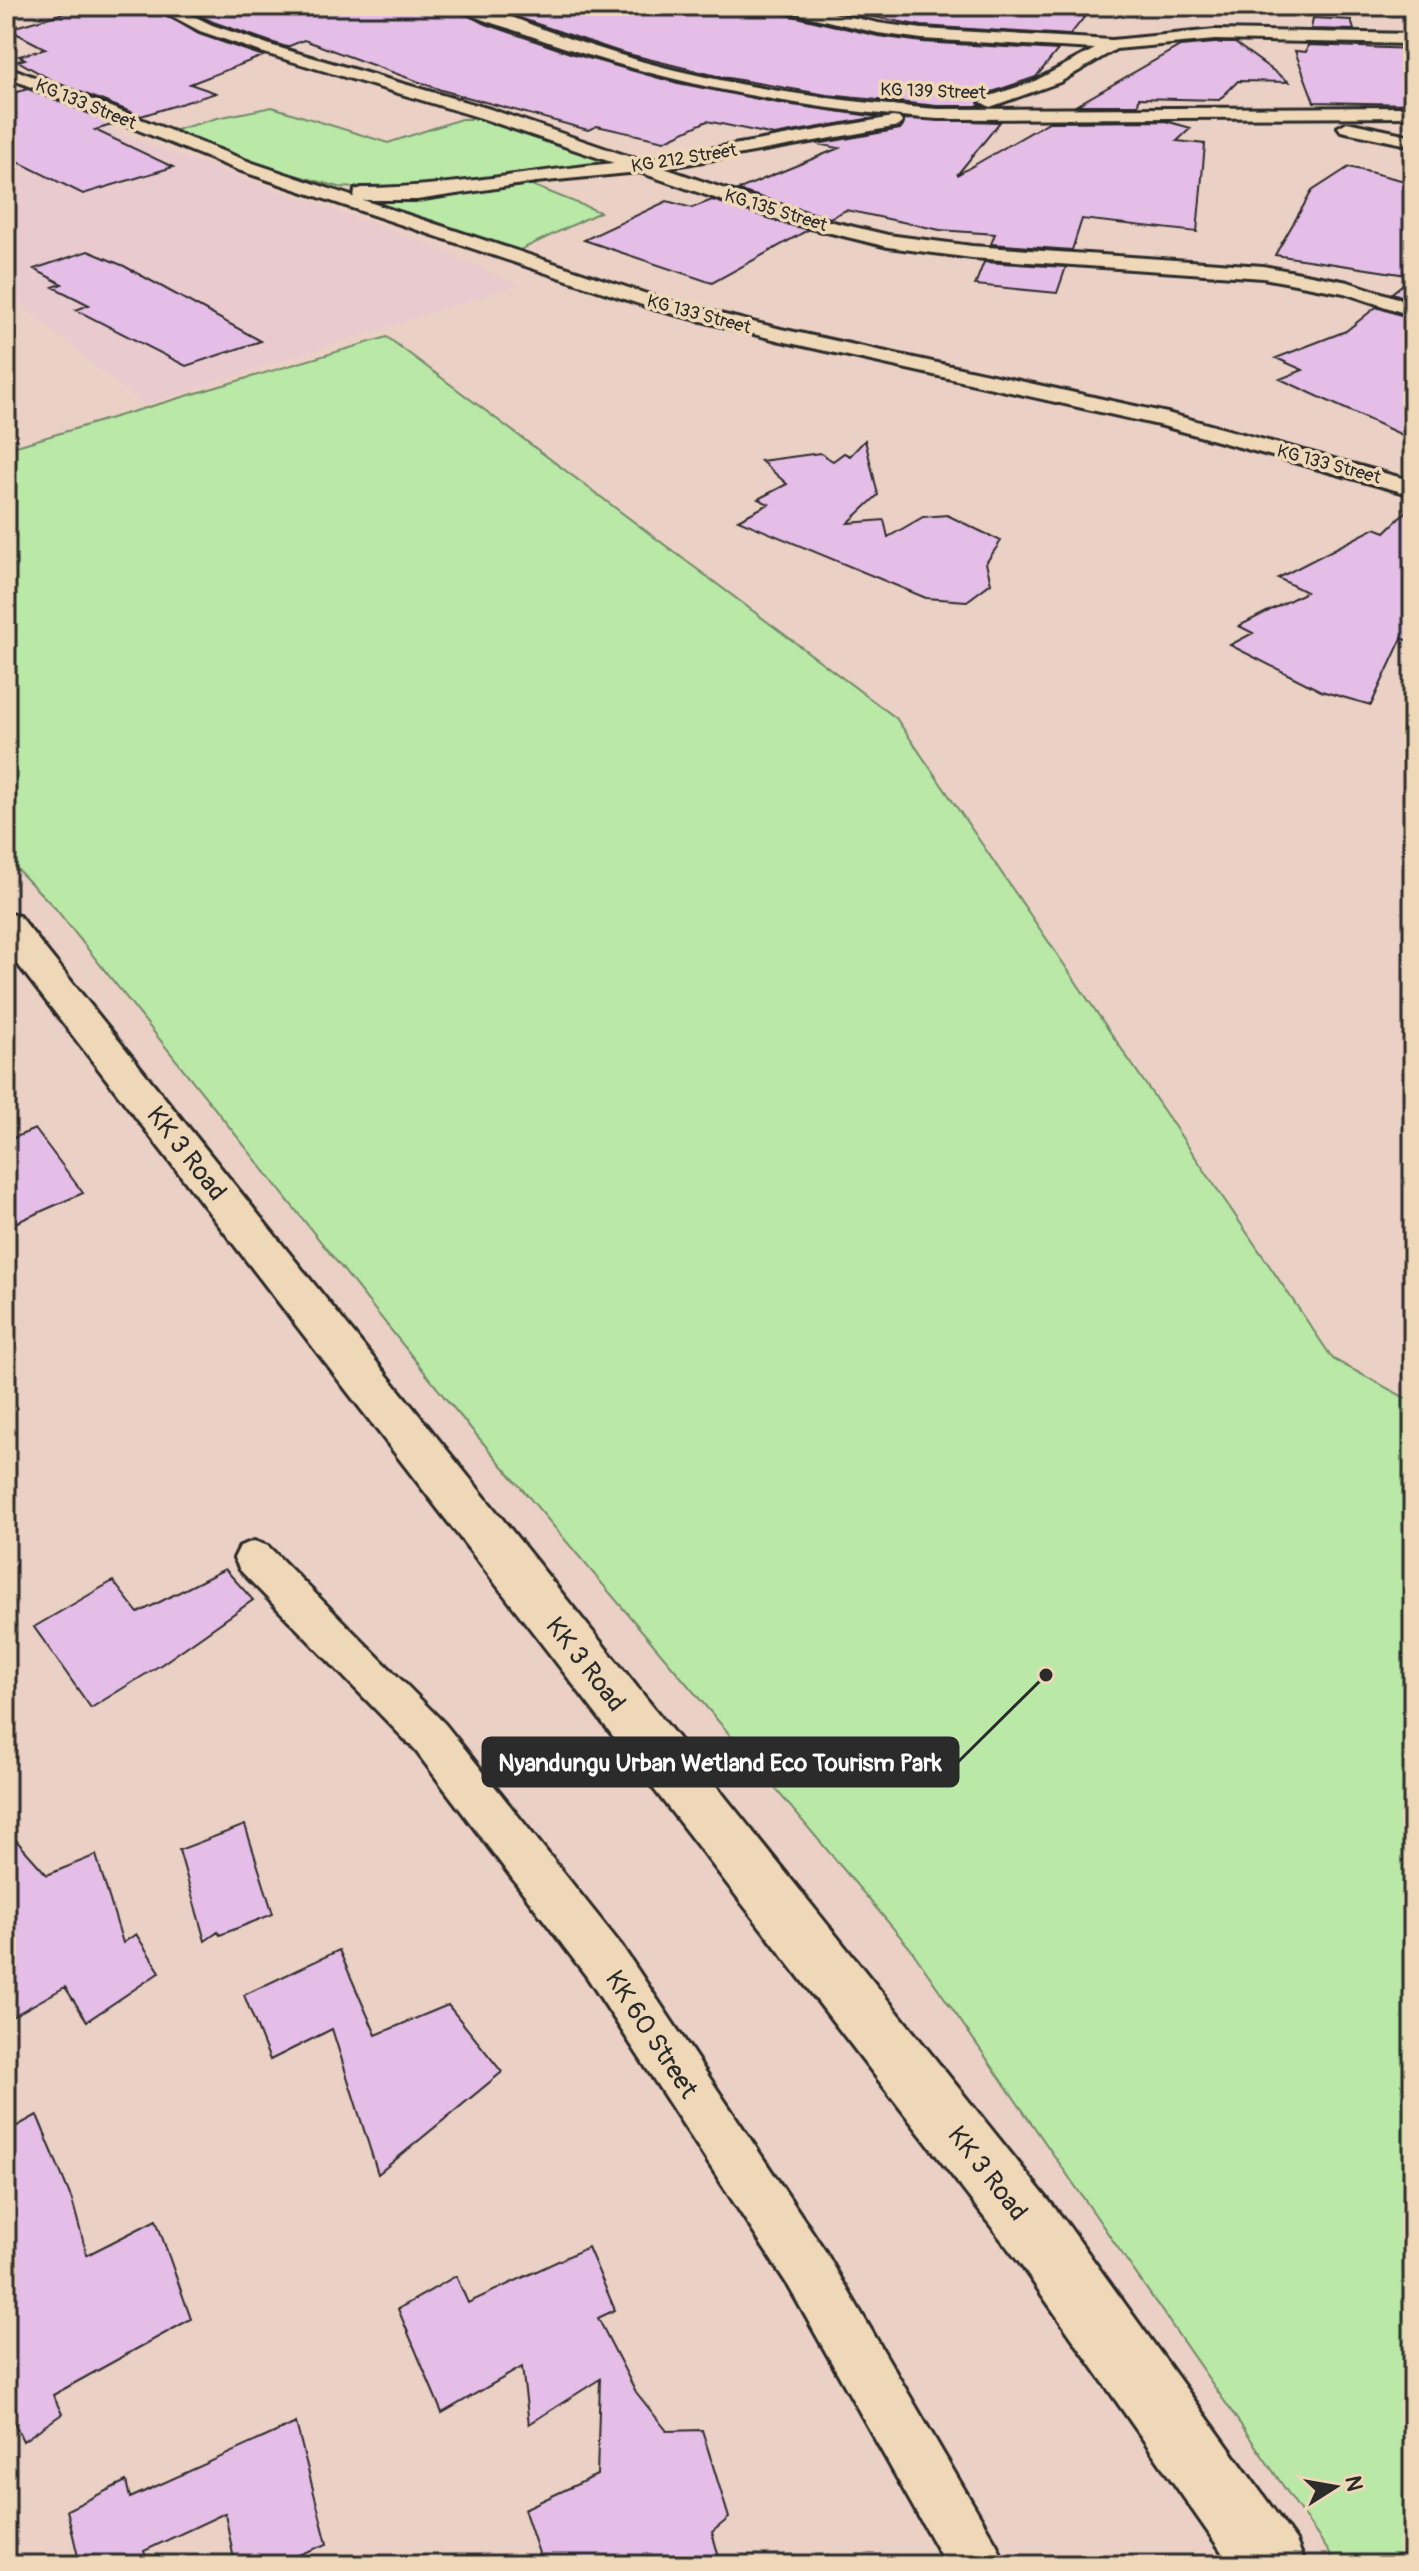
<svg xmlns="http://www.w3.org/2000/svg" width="1419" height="2571" viewBox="0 0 1419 2571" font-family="Pangolin,sans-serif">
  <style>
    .built { fill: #e9cbcf }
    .green { fill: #b9e8a7; stroke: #728a69; stroke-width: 2 }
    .building { fill: #e5bee7; stroke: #2b2b2b; stroke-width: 2 }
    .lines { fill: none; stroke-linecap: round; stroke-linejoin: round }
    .street-casing { stroke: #2b2b2b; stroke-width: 6 }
    .highway-casing { stroke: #2b2b2b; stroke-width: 6 }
    .street { fill: #eed8b7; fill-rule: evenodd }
    .highway { fill: #eed8b7; fill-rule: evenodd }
    .labels { text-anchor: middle; stroke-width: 7; stroke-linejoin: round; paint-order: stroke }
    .far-street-label { font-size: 18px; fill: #2b2b2b; stroke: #eed8b7 }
    .near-street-label { font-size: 26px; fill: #2b2b2b; stroke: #eed8b7 }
    .leader { fill: none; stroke: #2b2b2b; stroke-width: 3 }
    .callout-dot { fill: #2b2b2b; stroke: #eed8b7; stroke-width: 3 }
    .callout { fill: #2b2b2b; stroke: #2b2b2b; stroke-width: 3 }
    .callout-label { font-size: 24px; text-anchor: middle; font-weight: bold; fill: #fff }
  </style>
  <rect width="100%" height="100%" fill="#ebd0c5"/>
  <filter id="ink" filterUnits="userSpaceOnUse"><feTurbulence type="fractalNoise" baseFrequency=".0125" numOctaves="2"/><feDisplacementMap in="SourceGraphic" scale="16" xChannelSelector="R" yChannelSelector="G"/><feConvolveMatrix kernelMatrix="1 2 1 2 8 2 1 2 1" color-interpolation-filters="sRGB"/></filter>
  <g filter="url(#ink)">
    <!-- built -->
    <path class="built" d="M 6,84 L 107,129 L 429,244 L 518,285 L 144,405 L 24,307 L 6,287 Z"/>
    <!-- green -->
    <path class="green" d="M 272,107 L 388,143 L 461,119 L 478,119 L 602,160 L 607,165 L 404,190 L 339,187 L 262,166 L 173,131 L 217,118 Z
      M 524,182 L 600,212 L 516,252 L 434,221 L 381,207 L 386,198 Z
      M 387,337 L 896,718 L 1333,1359 L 1413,1402 L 1413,2565 L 1338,2565 L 910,1948 L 446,1399 L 55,908 L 6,858 L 6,449 Z"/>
    <!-- building -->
    <path class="building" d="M 88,6 L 150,6 L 199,34 L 263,56 L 190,84 L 216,93 L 141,116 L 55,82 L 18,61 L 25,59 L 19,56 L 46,49 L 8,29 Z
      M 180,6 L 455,6 L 462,13 L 486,24 L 570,53 L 673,82 L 778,103 L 878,117 L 774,135 L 707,121 L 664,141 L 597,126 L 588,130 L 441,90 L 304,40 L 287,47 L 274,43 L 213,22 Z
      M 484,6 L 772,6 L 776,12 L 878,36 L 922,42 L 1058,50 L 1036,77 L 983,95 L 978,103 L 982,106 L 938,106 L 827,95 L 717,76 L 620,52 Z
      M 817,6 L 1093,6 L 1070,35 L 922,26 Z
      M 1313,18 L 1351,20 L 1354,30 L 1311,29 Z
      M 1215,43 L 1235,43 L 1289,82 L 1238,81 L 1219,100 L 1139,98 L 1138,105 L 1077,105 L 1180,46 Z
      M 1308,45 L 1413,49 L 1413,104 L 1314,102 L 1295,51 L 1306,52 Z
      M 28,89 L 115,124 L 95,130 L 173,167 L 83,194 L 6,156 L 6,95 Z
      M 904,119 L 1000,122 L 957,175 L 1049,122 L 1165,121 L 1191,128 L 1177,141 L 1205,144 L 1197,232 L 1082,219 L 1072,250 L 991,244 L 995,234 L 940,230 L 846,210 L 830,218 L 737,190 L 839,148 L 817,144 L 900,129 L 904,124 Z
      M 1349,167 L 1413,183 L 1413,300 L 1392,293 L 1413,276 L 1275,255 L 1312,191 Z
      M 712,200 L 808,230 L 712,283 L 584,240 L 667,201 L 692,208 Z
      M 88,251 L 124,266 L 261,341 L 186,366 L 76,310 L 89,305 L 53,287 L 62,284 L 34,269 Z
      M 984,262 L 1066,267 L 1057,293 L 975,285 Z
      M 1376,307 L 1413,319 L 1413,440 L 1280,379 L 1303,370 L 1276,358 L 1346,331 Z
      M 865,440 L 878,495 L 848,523 L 884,520 L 888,537 L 923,517 L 947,515 L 1001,541 L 986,563 L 991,583 L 967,601 L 926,598 L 738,520 L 769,504 L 758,499 L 787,484 L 761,461 L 820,453 L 833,461 L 844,453 L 850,456 Z
      M 1413,505 L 1413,643 L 1402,638 L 1371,705 L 1321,691 L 1230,645 L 1253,633 L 1239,626 L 1306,592 L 1278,578 L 1375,528 L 1385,532 Z
      M 35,1129 L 83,1193 L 6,1227 L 6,1141 Z
      M 225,1569 L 253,1600 L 162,1664 L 91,1708 L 34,1627 L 113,1581 L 138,1613 Z
      M 245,1825 L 273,1914 L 220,1935 L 218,1932 L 205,1941 L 179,1850 Z
      M 6,1829 L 47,1875 L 96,1855 L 123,1943 L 136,1934 L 160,1972 L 87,2021 L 65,1987 L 6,2020 Z
      M 339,1950 L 376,2035 L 448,2005 L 502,2072 L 378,2174 L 332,2029 L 270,2060 L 244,1995 Z
      M 37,2115 L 72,2200 L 87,2255 L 156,2220 L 191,2319 L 53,2395 L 62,2414 L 23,2441 L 6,2405 L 6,2286 L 14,2281 L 6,2245 L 6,2132 Z
      M 588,2247 L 615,2310 L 598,2318 L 636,2392 L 667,2431 L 702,2430 L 729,2518 L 712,2532 L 721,2565 L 543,2565 L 524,2509 L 597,2475 L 600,2379 L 529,2424 L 522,2367 L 442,2413 L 398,2309 L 456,2276 L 468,2303 Z
      M 296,2423 L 327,2544 L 272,2565 L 235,2565 L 225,2513 L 144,2551 L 148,2565 L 80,2565 L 67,2510 L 126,2481 L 130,2498 Z"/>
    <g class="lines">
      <!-- street casing -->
      <g class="street-casing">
        <path id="street" d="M 153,6 L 173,6 L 212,25 L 273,46 L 490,109 L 642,161 L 893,117 L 899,118 L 902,122 L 899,126 L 664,168 L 795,213 L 888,235 L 972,246 L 1263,266 L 1348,282 L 1413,303 L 1413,316 L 1344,293 L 1263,278 L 972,258 L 888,247 L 782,221 L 639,172 L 536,182 L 417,200 L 363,200 L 668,301 L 781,329 L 1167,413 L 1413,481 L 1413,495 L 1163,426 L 781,341 L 654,309 L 238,170 L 6,77 L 6,66 L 250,162 L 354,197 L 355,190 L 362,188 C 446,188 530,171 614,163 L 478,117 L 261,52 L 200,31 Z
          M 458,6 C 489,6 516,19 545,30 C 578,42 610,52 644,62 C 739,88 839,102 938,109 L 1413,107 L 1413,117 L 938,119 C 795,109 655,82 520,32 C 501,25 472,19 458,6 Z
          M 775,6 L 803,6 L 878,23 L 922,29 L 1112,40 L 1215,30 L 1413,34 L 1413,44 L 1215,40 L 1116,49 L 1060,82 L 990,107 L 981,102 L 984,98 L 1033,82 L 1095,49 L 922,39 L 878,33 L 777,9 Z
          M 1347,122 L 1413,136 L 1413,146 L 1341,131 L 1338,127 Z
          M 254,1541 L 268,1546 L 445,1724 L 621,1945 L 825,2251 L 997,2545 L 1005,2565 L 946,2565 L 789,2287 L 587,1977 L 415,1750 L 240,1570 L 234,1558 L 240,1546 Z"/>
      </g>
      <!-- highway casing -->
      <g class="highway-casing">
        <path id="highway" d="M 6,913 L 19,916 L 1065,2221 L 1296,2541 L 1306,2565 L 1231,2565 L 1021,2265 L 6,949 Z"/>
      </g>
      <!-- street -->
      <use href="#street" class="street"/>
      <!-- highway -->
      <use href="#highway" class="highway"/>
    </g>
  </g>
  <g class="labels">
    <!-- far-street labels -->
    <g class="far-street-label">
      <text transform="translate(933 91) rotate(2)" y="6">KG 139 Street</text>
      <text transform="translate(86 104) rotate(22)" y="6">KG 133 Street</text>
      <text transform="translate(684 158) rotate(-9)" y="6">KG 212 Street</text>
      <text transform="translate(776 210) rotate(17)" y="6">KG 135 Street</text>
      <text transform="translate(699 314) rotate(15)" y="6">KG 133 Street</text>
      <text transform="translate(1329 464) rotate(15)" y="6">KG 133 Street</text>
    </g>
    <!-- near-street labels -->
    <g class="near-street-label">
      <text transform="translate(187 1153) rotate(52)" y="9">KK 3 Road</text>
      <text transform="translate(586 1664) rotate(52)" y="9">KK 3 Road</text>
      <text transform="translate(652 2034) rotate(57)" y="9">KK 60 Street</text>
      <text transform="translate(988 2173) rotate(52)" y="9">KK 3 Road</text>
    </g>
  </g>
  <!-- callouts -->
  <path class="leader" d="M1046 1675L958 1762"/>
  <circle class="callout-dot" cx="1046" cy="1675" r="8"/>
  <rect class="callout" x="483" y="1738" width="475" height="48" rx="8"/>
  <g class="callout-label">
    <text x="720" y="1771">Nyandungu Urban Wetland Eco Tourism Park</text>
  </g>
  <!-- margin -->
  <rect width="1419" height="2571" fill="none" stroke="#eed8b7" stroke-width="32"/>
  <rect x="16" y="16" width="1387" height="2539" fill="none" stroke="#2b2b2b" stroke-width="3" filter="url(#ink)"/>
  <!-- north arrow -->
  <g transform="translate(1335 2487) rotate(79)" stroke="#eed8b7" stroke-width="6" paint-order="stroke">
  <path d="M0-6L14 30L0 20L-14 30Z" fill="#2b2b2b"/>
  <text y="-12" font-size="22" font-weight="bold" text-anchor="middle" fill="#2b2b2b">N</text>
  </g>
</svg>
